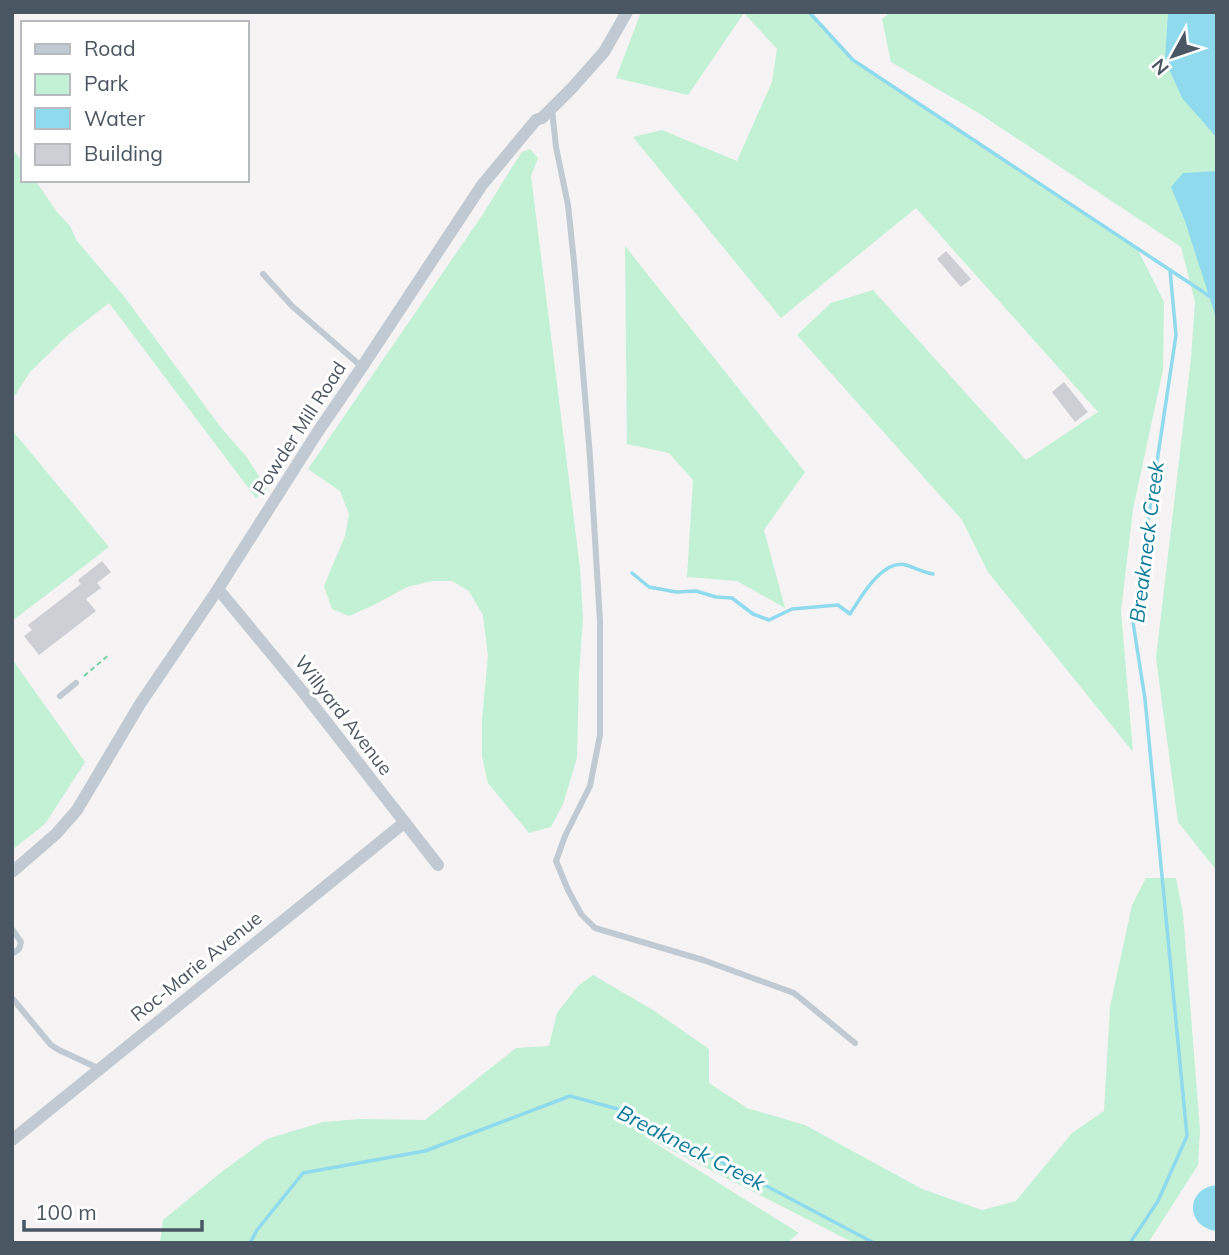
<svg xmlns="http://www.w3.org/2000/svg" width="1229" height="1255" viewBox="0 0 1229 1255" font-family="Mulish,sans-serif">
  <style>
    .green { fill: #c3f1d5 }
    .water { fill: #90daee }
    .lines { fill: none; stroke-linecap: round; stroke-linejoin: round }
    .stream { stroke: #90daee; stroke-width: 3.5 }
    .building { fill: #cdcfd5 }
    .path { stroke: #7ad0a6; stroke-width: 2; stroke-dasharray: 5 3.5; stroke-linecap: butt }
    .lane { stroke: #c1cad2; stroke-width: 6 }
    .street { stroke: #c1cad2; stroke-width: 12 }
    .labels { text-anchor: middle; stroke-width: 6; stroke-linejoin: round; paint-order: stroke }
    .street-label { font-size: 19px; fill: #4a5661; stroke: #fff }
    .water-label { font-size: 21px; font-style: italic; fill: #0c7c9b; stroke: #fff }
  </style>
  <rect width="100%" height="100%" fill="#f5f3f3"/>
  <!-- green -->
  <path class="green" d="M 641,12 L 809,12 L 853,60 L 1137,248 L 1164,302 L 1163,370 L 1133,509 L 1121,611 L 1133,752 L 988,572 L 962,520 L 797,335 L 831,303 L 873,290 L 1026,460 L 1098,412 L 916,208 L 781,318 L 633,137 L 662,130 L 737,161 L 772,82 L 777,49 L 744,13 L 688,95 L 616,78 Z
    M 891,12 L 1217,12 L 1217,871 L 1178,822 L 1156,658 L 1191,358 L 1195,302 L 1181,247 L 977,112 L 891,62 L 882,19 Z
    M 12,148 L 23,163 L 23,180 L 35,180 L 57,212 L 70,226 L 77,241 L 123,295 L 222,429 L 246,456 L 267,489 L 256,498 L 109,303 L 69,334 L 30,372 L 12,400 Z
    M 530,149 L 538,158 L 531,176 L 580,568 L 583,618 L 579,674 L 577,758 L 563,804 L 551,827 L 529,833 L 488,783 L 482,756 L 482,719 L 488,656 L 483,615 L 469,591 L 452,581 L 432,581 L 407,587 L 374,605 L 349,616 L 332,609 L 324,586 L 345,536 L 349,514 L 340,491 L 308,469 L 483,214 L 514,164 L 522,152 Z
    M 625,246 L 805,472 L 764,530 L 785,608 L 737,581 L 687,577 L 693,480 L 669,453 L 627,444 Z
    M 12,430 L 109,547 L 12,621 Z
    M 12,659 L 85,762 L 45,824 L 12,850 Z
    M 1146,878 L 1176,878 L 1183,914 L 1200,1130 L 1198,1165 L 1148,1243 L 854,1243 L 642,1135 L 799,1233 L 787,1243 L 160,1243 L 163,1220 L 224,1170 L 267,1139 L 323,1122 L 360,1119 L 425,1120 L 516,1048 L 549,1046 L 557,1013 L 578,986 L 593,975 L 653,1010 L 709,1049 L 709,1083 L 747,1108 L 805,1125 L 922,1189 L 982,1210 L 1016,1201 L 1072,1133 L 1104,1111 L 1110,1007 L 1132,905 Z"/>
  <!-- water -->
  <path class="water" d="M 1168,12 L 1217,12 L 1217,138 L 1182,98 L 1165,60 Z
    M 1217,171 L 1217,321 L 1185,221 L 1171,187 L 1183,173 Z
    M 1217,1185 L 1217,1231 C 1185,1227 1185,1188 1217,1185 Z"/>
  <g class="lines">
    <!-- stream -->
    <path class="stream" d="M 809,12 L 853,60 L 1170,270 L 1176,335 L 1133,622 L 1145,699 L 1187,1136 L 1158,1201 L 1130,1243
      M 1170,270 L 1217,301
      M 632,573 L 649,587 L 676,592 L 696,591 L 716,597 L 732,598 L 753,614 L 769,620 L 792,609 L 838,605 L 850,614 C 861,597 882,559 906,565 C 916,568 922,572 933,574
      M 250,1243 L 257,1230 L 303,1173 L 425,1151 L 570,1096 L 625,1111 L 874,1243"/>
  </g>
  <!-- building -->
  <path class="building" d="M 946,251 L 971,279 L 961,287 L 937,259 Z
    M 1064,382 L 1088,412 L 1075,422 L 1052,392 Z
    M 102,561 L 111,572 L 97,583 L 101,588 L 86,599 L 96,611 L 39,655 L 24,636 L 32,630 L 28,625 L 81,584 L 78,580 Z"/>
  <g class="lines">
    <!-- path -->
    <path class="path" d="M 84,676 L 110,654"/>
    <!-- lane -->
    <path class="lane" d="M 552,110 L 556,147 L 568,205 L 574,262 L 590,457 L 600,621 L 600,735 L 590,786 L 565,836 L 556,861 L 568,890 L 581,914 L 595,928 L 703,960 L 794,993 L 855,1043
      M 263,274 L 292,306 L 362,367
      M 60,696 L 76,683
      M 12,929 L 21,942 L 19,949 L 12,954
      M 12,998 L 51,1045 L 59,1050 L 100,1069"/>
    <!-- street -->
    <path class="street" d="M 218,589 L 303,692 L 438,865
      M 12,872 L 56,834 L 77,810 L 140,704 L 218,589 L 317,433 L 362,367 L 482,185 L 536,120 L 542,118 L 572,88 L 604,52 L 627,12
      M 12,1140 L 405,822"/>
  </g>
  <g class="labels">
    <!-- street labels -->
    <g class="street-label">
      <text transform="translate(299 428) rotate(-57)" y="7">Powder Mill Road</text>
      <text transform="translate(344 715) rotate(52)" y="7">Willyard Avenue</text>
      <text transform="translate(196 966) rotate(-39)" y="7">Roc-Marie Avenue</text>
    </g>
    <!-- water labels -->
    <g class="water-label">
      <text transform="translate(1147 542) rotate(-83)" y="7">Breakneck Creek</text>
      <text transform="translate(691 1148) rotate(27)" y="7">Breakneck Creek</text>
    </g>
  </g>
  <!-- border -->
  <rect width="1229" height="1255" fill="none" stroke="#4a5661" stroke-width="28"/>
  <!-- legend -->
  <rect x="21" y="21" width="228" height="161" fill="#ffffff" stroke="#b7bbc0" stroke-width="2"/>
  <rect x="35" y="44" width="35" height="10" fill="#c1cad2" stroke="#b7bbc0" stroke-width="2"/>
  <text x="84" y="56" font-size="21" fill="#4a5661">Road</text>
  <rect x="35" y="74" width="35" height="21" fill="#c3f1d5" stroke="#b7bbc0" stroke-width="2"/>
  <text x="84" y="91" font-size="21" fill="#4a5661">Park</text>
  <rect x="35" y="108" width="35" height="21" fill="#90daee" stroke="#b7bbc0" stroke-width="2"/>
  <text x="84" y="126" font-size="21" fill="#4a5661">Water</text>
  <rect x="35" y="144" width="35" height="21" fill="#cdcfd5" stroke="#b7bbc0" stroke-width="2"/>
  <text x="84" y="161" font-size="21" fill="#4a5661">Building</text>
  <!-- north arrow -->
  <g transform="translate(1173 56) rotate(230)" stroke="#ffffff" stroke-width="5" paint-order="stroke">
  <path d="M0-5L12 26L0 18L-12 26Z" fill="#4a5661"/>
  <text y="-10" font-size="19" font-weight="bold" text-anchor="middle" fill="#4a5661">N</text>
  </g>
  <!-- scale -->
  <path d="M24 1220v10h178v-10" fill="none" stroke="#4a5661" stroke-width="3.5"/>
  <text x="35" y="1220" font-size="21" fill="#4a5661" stroke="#ffffff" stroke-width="5" paint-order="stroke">100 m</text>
</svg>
